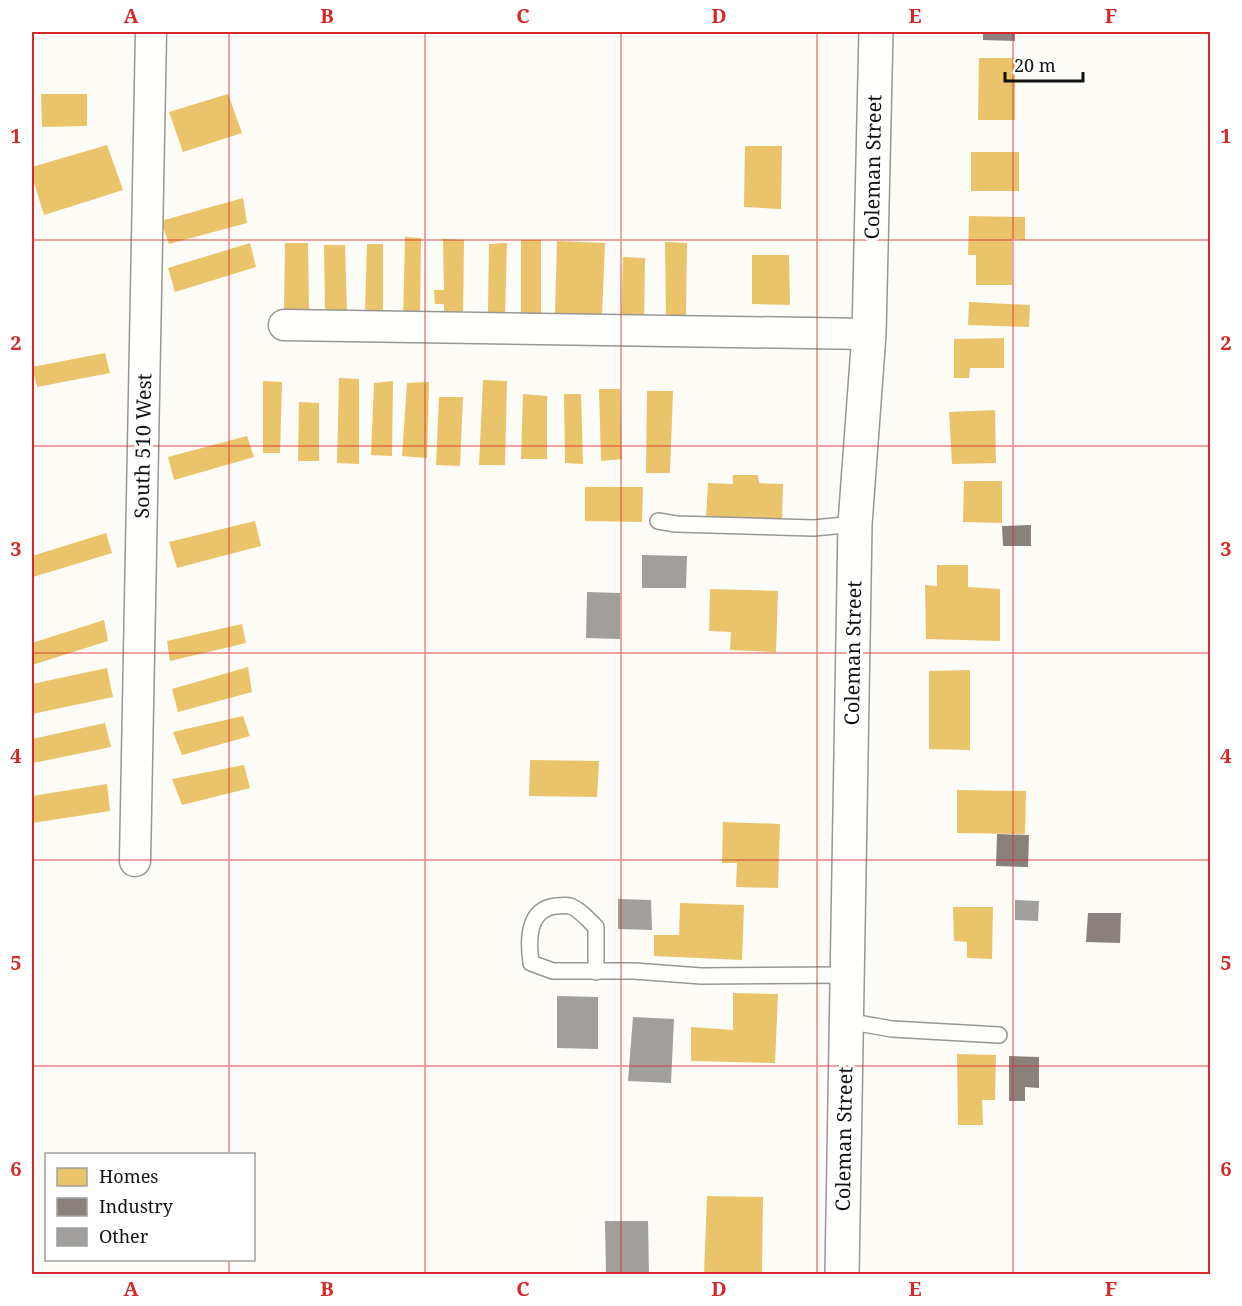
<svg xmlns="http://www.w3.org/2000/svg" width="1242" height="1306" viewBox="0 0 1242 1306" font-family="'Noto Serif',serif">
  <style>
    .homes { fill: #e9c46a }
    .industry { fill: #8a817c }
    .building { fill: #a19f9c }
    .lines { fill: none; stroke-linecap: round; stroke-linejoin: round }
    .service-casing { stroke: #979795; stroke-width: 18 }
    .minor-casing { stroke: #979795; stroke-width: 33 }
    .tertiary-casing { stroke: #979795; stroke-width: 36 }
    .service { stroke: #fffffe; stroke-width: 15 }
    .minor { stroke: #fffffe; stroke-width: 30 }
    .tertiary { stroke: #fffffe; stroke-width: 33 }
    .grid { fill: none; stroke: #d62828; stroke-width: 1.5; stroke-opacity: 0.55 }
    .labels { text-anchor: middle; stroke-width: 6; stroke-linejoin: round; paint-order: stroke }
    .street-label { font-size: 20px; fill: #111; stroke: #fff }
    .neatline { fill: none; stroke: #d62828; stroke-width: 2 }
    .grid-label { font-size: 20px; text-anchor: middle; font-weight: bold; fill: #d62828 }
  </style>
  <rect width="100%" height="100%" fill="#fdfcf7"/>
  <!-- homes -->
  <path class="homes" d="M 979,58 L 1015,58 L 1015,120 L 978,120 Z
    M 41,94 L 87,94 L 87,126 L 42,127 Z
    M 228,94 L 242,133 L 183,152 L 169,112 Z
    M 107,145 L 123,190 L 44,215 L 32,176 L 32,167 Z
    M 745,146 L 782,146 L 781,209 L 744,207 Z
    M 971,152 L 1019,152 L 1019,191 L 971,191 Z
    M 243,198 L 247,223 L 169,244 L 161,221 Z
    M 969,216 L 1025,217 L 1025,240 L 1012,239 L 1012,285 L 976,285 L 976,255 L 968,255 Z
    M 405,237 L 421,238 L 420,322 L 403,322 Z
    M 443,239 L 464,240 L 463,320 L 444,320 L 444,304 L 435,304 L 434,290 L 444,290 Z
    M 521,240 L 541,240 L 541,321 L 521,321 Z
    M 557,241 L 605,243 L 602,315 L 555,313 Z
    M 665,242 L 687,243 L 686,315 L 666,315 Z
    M 250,243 L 256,267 L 175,292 L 168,268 Z
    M 285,243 L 308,243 L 309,312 L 284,310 Z
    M 507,243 L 505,314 L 488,313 L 489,244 Z
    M 367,244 L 383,244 L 383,311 L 365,311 Z
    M 324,245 L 345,245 L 347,312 L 325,311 Z
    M 752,255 L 789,255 L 790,305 L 752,304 Z
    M 623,257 L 645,258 L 644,323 L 621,323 Z
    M 969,302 L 1030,305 L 1029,327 L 968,325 Z
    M 1004,338 L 1004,368 L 970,368 L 969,378 L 954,378 L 954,339 Z
    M 105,353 L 110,373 L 37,387 L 32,367 Z
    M 339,378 L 359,379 L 359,464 L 337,463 Z
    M 483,380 L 507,381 L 505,465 L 479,465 Z
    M 263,381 L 282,382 L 280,453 L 263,453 Z
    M 393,381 L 392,456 L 371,455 L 374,383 Z
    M 429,382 L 427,458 L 402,456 L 407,383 Z
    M 599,389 L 620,389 L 622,459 L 601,461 Z
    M 647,391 L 673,391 L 670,473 L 646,473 Z
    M 523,394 L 547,396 L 547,459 L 521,459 Z
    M 564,394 L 581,394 L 583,464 L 565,463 Z
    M 439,397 L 463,397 L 460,466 L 436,465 Z
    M 299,402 L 319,403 L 319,461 L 298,461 Z
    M 995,410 L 996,463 L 952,464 L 949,412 Z
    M 247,436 L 254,457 L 174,480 L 168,457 Z
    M 733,475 L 758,475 L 759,483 L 783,484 L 782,521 L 706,518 L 708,483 L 733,484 Z
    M 964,481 L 1002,481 L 1002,523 L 963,522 Z
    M 585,487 L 643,487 L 642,522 L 585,521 Z
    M 255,521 L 261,546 L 177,568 L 169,542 Z
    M 106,533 L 112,553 L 33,577 L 32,556 Z
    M 937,565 L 968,565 L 968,587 L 1000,589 L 1000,641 L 926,639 L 925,585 L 937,586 Z
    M 710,589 L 778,591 L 776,652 L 730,650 L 731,632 L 709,631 Z
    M 104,620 L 108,641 L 32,665 L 32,643 Z
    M 242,624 L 246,643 L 170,661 L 167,641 Z
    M 248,667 L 252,692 L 178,712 L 172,689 Z
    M 107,668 L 113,697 L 32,714 L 32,684 Z
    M 970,670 L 970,750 L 929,749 L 929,671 Z
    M 243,716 L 250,736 L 182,755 L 173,732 Z
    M 105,723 L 111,747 L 33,763 L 32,739 Z
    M 530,760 L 599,761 L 597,797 L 529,796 Z
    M 244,765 L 250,788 L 182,805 L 172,779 Z
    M 107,784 L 110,811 L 32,823 L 32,796 Z
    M 957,790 L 1026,791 L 1025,834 L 957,833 Z
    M 723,822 L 780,824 L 778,888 L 736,887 L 737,863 L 722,863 Z
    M 680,903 L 744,905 L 742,960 L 654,956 L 654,935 L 679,935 Z
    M 953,907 L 993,907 L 992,959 L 967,958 L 967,942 L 954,941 Z
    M 733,993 L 778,994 L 775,1063 L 691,1061 L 691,1027 L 733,1030 Z
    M 957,1054 L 996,1055 L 995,1100 L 982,1100 L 983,1125 L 958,1125 Z
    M 707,1196 L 763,1197 L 762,1274 L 704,1274 Z"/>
  <!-- industry -->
  <path class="industry" d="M 983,32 L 1015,32 L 1015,41 L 983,40 Z
    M 1031,525 L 1031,546 L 1003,546 L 1002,526 Z
    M 997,834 L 1029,835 L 1028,867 L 996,866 Z
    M 1088,913 L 1121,913 L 1120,943 L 1086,942 Z
    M 1009,1056 L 1039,1057 L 1039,1088 L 1025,1087 L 1025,1101 L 1009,1101 Z"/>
  <!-- building -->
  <path class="building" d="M 642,555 L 687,556 L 686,588 L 642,588 Z
    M 587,592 L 620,593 L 620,639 L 586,638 Z
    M 618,899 L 651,900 L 652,930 L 618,929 Z
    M 1015,900 L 1039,901 L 1038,921 L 1015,920 Z
    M 557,996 L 598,997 L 598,1049 L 557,1048 Z
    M 633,1017 L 674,1019 L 671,1083 L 628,1081 Z
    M 605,1221 L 648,1221 L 649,1274 L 606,1274 Z"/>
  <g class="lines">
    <!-- service casing -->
    <g class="service-casing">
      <path id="service" d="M 658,521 L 676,524 L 814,528 L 855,524
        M 596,972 L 596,927 C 588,920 580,909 570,906 C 566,905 560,906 556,906 C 527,909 528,941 531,963 L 553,971 L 634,971 L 701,976 L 848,975
        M 846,1021 L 892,1029 L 999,1035"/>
    </g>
    <!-- minor casing -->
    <g class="minor-casing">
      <path id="minor" d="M 284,325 L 869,334
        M 135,861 L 151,32"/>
    </g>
    <!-- tertiary casing -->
    <g class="tertiary-casing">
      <path id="tertiary" d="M 842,1274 L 855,524 L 869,334 L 876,32"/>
    </g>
    <!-- service -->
    <use href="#service" class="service"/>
    <!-- minor -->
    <use href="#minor" class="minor"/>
    <!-- tertiary -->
    <use href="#tertiary" class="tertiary"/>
  </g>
  <!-- grid -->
  <path class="grid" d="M 229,32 L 229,1154M 425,32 L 425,1274M 621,32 L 621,1274M 817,32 L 817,1274M 1013,32 L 1013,1274M 32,240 L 1210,240M 32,446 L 1210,446M 32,653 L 1210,653M 32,860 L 1210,860M 32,1066 L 1210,1066M 229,1260 L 229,1274"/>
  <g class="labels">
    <!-- street labels -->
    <g class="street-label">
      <text transform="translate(873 167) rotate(-89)" y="7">Coleman Street</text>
      <text transform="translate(143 446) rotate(-89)" y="7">South 510 West</text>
      <text transform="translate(853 653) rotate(-89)" y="7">Coleman Street</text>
      <text transform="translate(844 1139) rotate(-89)" y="7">Coleman Street</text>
    </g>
  </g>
  <!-- border -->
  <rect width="1242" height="1306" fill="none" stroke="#ffffff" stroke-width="66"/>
  <!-- legend -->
  <rect x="45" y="1153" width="210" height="108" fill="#ffffff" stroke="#a0a0a0" stroke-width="1.5"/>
  <rect x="57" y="1168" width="30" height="18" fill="#e9c46a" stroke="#a0a0a0" stroke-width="1.5"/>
  <text x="99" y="1183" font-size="18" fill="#111111">Homes</text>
  <rect x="57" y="1198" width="30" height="18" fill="#8a817c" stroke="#a0a0a0" stroke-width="1.5"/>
  <text x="99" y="1213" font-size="18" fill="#111111">Industry</text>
  <rect x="57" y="1228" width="30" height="18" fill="#a19f9c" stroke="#a0a0a0" stroke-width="1.5"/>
  <text x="99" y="1243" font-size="18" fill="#111111">Other</text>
  <!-- scale -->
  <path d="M1005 72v9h78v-9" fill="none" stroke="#111111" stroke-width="3"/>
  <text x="1014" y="72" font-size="18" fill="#111111" stroke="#ffffff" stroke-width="4.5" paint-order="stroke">20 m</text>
  <rect x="33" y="33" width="1176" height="1240" class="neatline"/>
  <g class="grid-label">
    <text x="131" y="23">A</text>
    <text x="327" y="23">B</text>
    <text x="523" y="23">C</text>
    <text x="719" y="23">D</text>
    <text x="915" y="23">E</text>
    <text x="1111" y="23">F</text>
    <text x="16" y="143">1</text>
    <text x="1226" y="143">1</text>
    <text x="16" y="350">2</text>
    <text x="1226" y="350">2</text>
    <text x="16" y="556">3</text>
    <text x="1226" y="556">3</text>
    <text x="16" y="763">4</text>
    <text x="1226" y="763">4</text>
    <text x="16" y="970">5</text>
    <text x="1226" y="970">5</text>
    <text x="16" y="1176">6</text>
    <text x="1226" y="1176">6</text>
    <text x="131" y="1296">A</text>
    <text x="327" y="1296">B</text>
    <text x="523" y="1296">C</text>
    <text x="719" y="1296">D</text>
    <text x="915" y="1296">E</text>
    <text x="1111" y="1296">F</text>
  </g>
</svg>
